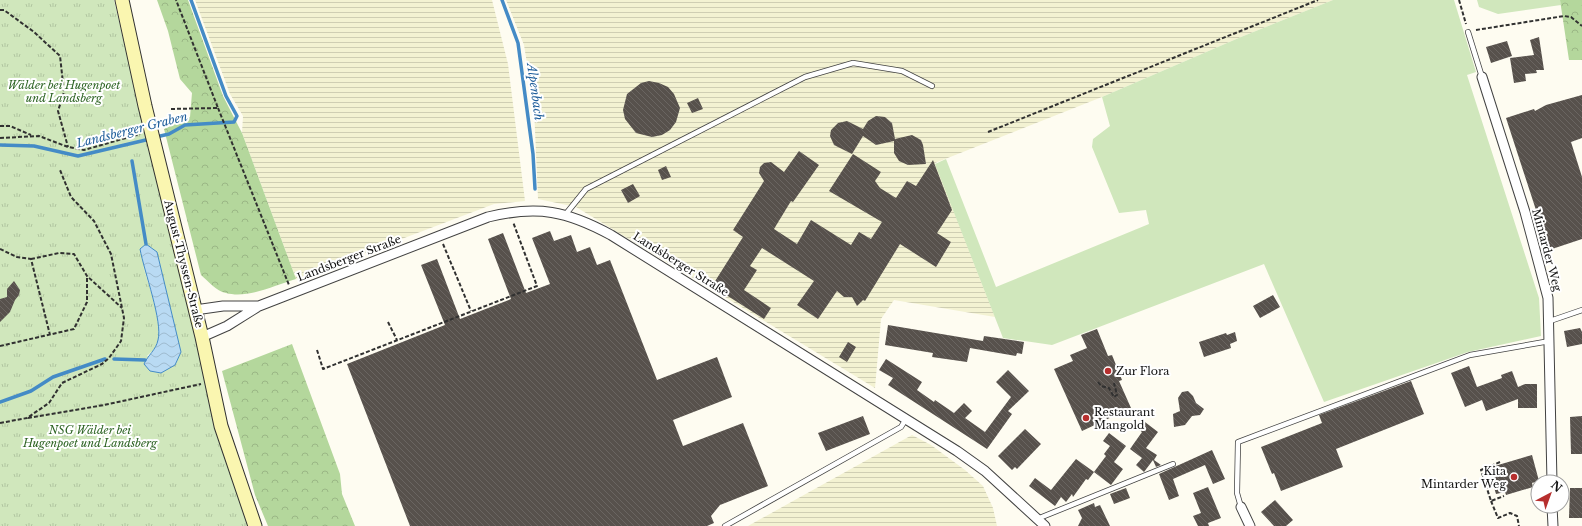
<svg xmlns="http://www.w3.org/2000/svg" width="1582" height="526" viewBox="0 0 1582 526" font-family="'Libre Baskerville',serif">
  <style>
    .farmland { fill: url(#farmland-rules) }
    .grass { fill: #d0e7bc }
    .forest { fill: url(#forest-crowns) }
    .park { fill: url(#park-tufts); fill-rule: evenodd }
    .water { fill: url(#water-waves); stroke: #448bc6 }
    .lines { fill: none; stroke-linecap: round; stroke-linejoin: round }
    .stream { stroke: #448bc6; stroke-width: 3.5 }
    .building { fill: url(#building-back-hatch) }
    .lane-casing { stroke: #424242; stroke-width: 6 }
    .street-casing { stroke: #424242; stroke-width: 11 }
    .secondary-casing { stroke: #313131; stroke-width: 15 }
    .path { stroke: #313131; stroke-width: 2; stroke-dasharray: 4 2; stroke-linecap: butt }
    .lane { stroke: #fff; stroke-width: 4.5 }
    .street { stroke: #fff; stroke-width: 9 }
    .secondary { stroke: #faf6b0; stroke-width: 13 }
    .poi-dot { fill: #b72f2e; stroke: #fff; stroke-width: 1.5 }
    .labels { text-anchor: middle; stroke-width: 4; stroke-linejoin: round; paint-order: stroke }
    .park-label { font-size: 11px; font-style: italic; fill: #2c6322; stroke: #fff }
    .street-label { font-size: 11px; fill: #0f0f0f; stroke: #fff }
    .poi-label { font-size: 11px; fill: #0f0f0f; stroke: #fff; text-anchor: start }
    .water-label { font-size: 12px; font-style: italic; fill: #1e5d9a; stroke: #fff }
  </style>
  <defs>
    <pattern id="farmland-rules" width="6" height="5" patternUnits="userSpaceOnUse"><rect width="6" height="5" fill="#f3f2d2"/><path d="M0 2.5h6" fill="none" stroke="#cfceb3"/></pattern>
    <pattern id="forest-crowns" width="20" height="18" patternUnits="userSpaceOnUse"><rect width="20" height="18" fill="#b4d79c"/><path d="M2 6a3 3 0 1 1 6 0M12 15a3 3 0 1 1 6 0" fill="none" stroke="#9ab785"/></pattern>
    <pattern id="park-tufts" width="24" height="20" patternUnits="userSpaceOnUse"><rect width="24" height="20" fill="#d0e7bc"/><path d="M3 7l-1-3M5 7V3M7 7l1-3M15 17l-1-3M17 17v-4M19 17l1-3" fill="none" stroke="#b1c5a0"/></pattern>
    <pattern id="water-waves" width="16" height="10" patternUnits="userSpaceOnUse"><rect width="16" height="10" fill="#b9daf3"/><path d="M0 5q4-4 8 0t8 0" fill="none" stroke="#9ebacf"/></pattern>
    <pattern id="building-back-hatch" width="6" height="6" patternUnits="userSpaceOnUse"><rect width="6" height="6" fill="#57514c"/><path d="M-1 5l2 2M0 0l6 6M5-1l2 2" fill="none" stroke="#6a6561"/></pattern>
  </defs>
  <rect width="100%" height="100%" fill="#fefcf1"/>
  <!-- farmland -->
  <path class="farmland" d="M 195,0 L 492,0 L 508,64 L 525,201 L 494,204 L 296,279 L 242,133 L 243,116 L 230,94 Z
    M 506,0 L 1333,0 L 1241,37 L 1102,97 L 935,163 L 995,317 L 894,300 L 881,319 L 875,388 L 576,207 L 538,199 L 534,107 L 524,45 Z
    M 912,435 L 931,445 L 965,470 L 983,486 L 993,508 L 997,526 L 748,526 Z"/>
  <!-- grass -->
  <path class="grass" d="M 1333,0 L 1454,0 L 1476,72 L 1467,75 L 1539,298 L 1541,336 L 1468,352 L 1324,402 L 1264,264 L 1052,345 L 1003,338 L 935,164 L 946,159 L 996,287 L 1149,224 L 1146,210 L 1119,213 L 1092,147 L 1093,139 L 1110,126 L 1102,97 L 1241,37 Z
    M 1477,0 L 1560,0 L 1561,5 L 1498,14 L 1479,7 Z"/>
  <!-- forest -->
  <path class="forest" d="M 157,0 L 188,0 L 223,96 L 242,133 L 296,279 C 275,285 248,299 226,293 C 216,291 208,281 201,275 L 164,129 L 190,117 L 192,93 L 180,79 L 168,31 Z
    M 1560,0 L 1582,0 L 1582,60 L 1569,60 Z
    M 292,344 L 340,474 L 342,494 L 355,526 L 268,526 L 255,495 L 222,371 Z"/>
  <!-- park -->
  <path class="park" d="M 0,0 L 114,0 L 139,106 L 251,526 L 0,526 ZM 143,265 L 175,365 L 147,356 C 150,353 154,350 156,347 C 166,329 148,285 143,265 Z"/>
  <!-- water -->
  <path class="water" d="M 146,244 L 157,252 L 181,352 L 175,365 L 161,373 L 150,371 L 144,364 C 148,355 156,350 158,340 C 163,322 144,271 140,249 Z"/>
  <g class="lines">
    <!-- stream -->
    <path class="stream" d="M 502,0 L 518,43 L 533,154 L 535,189
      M 156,137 L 169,134 L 185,125 L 234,122 L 237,116 L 226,96 L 191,0
      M 0,145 L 34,146 L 78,156 L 150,139
      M 132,161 L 146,244
      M 114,359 L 145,360
      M 0,402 L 31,391 L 53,377 L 105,359"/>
  </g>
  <!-- building -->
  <path class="building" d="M 1539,37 L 1544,70 L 1536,70 L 1537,73 L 1525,74 L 1526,81 L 1514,83 L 1510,58 L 1534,55 L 1530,40 Z
    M 1507,41 L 1512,56 L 1491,63 L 1486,47 Z
    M 649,81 L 659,83 L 668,87 L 674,94 L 680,108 L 676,122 L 670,130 L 662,135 L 652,137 L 636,133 L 625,119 L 623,110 L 627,94 L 641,83 Z
    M 1582,95 L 1582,138 L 1571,142 L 1582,177 L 1582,239 L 1549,250 L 1506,118 L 1534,109 L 1535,111 L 1546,105 Z
    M 698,98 L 703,109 L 692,113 L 687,103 Z
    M 876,116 L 885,117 L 892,123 L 895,139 L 912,135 L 921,140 L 923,145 L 926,164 L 908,165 L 899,161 L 894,153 L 894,141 L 876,145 L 863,136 L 852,154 L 834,145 L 830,136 L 831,130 L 838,123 L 847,121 L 863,129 L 868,121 Z
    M 799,151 L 819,165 L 793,202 L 791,201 L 774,229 L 797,244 L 811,220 L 851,245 L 859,232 L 871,239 L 882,222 L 829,191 L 853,154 L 881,172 L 875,181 L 880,188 L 896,198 L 907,181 L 916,186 L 933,160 L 952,210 L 937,233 L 951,242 L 936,267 L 900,244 L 865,301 L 863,300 L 857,306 L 852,297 L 844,297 L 837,291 L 818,319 L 797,305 L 814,281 L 762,248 L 750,266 L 757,270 L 744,290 L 771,308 L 764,319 L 712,286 L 743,237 L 733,230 L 764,181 L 759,173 L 760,167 L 764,163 L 771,162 L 784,172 Z
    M 666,166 L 671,177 L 662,180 L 658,170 Z
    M 633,184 L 640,196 L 628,203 L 621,190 Z
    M 550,231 L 554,241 L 571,235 L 577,252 L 590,247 L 597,265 L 610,260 L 657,380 L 717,357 L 732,397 L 673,420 L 683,446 L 743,423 L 768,486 L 720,505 L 711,516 L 714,523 L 707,526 L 410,526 L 347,364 L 445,325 L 421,265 L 437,259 L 460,319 L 511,299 L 488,239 L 503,233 L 526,293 L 550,284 L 532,238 Z
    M 14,281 L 20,290 L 19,295 L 15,300 L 10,312 L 0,322 L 0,299 L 7,297 L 7,289 Z
    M 1273,295 L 1280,307 L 1260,318 L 1253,306 Z
    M 888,325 L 983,341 L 984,336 L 1024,342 L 1022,354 L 1017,353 L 1016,356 L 970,348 L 967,362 L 932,357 L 933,353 L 885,345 Z
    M 1580,328 L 1582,332 L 1582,344 L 1567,347 L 1564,331 Z
    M 1097,329 L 1108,356 L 1112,355 L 1122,380 L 1119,381 L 1131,408 L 1082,431 L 1054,369 L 1073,361 L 1070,355 L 1087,348 L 1081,335 Z
    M 1235,332 L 1237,341 L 1230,344 L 1231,348 L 1204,357 L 1199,342 L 1226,333 L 1227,335 Z
    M 848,342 L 856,347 L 847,362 L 839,357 Z
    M 886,359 L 922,382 L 917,390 L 934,402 L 935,400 L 954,413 L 964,403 L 972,411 L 965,418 L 985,432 L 1011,397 L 996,382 L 1008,370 L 1029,391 L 1008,411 L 1012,414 L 987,449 L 888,385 L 893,378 L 879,370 Z
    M 1469,366 L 1477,387 L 1502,378 L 1501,375 L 1512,371 L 1518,387 L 1525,384 L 1537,384 L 1537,408 L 1518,408 L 1518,399 L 1486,411 L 1482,400 L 1465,407 L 1451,373 Z
    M 1411,381 L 1424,414 L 1336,449 L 1343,467 L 1281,491 L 1274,473 L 1272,474 L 1261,447 L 1322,423 L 1319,415 Z
    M 1188,391 L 1193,396 L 1196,403 L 1204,409 L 1200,415 L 1192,416 L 1185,425 L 1174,427 L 1173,414 L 1180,411 L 1178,398 L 1182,392 Z
    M 863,416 L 870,434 L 826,451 L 818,433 Z
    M 1582,416 L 1582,454 L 1571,454 L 1570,417 Z
    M 1141,419 L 1158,432 L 1146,448 L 1157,455 L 1154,460 L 1161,465 L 1156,467 L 1153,460 L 1144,472 L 1136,465 L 1142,458 L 1130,449 L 1142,432 L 1135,427 Z
    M 1025,429 L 1041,444 L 1017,469 L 1015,467 L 1012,470 L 998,456 Z
    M 1109,433 L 1126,446 L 1114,462 L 1123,469 L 1111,485 L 1094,472 L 1106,456 L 1104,454 L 1110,446 L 1103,441 Z
    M 1212,450 L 1225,479 L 1213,484 L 1205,465 L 1173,479 L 1179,496 L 1169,500 L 1159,474 Z
    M 1532,455 L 1539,481 L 1532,483 L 1533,487 L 1506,495 L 1505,492 L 1496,494 L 1488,468 Z
    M 1076,459 L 1094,472 L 1088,480 L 1086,479 L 1073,497 L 1072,494 L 1066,502 L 1061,497 L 1055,506 L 1029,486 L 1035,478 L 1051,490 Z
    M 1208,487 L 1221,518 L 1208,523 L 1209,526 L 1198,526 L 1193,516 L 1201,513 L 1193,493 Z
    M 1126,488 L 1130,498 L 1114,504 L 1110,494 Z
    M 1570,488 L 1582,488 L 1582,518 L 1569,518 Z
    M 1275,500 L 1293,520 L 1286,526 L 1274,526 L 1261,512 Z
    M 1094,503 L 1095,507 L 1100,505 L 1110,526 L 1078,526 L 1082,518 L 1078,510 Z"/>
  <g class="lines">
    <!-- lane casing -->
    <g class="lane-casing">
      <path id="lane" d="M 1468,32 L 1482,77
        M 565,215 L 586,189 L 805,77 L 853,63 L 902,71 L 932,86
        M 1550,321 L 1582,310
        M 1241,507 L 1237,493 L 1238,442 L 1470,355 L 1550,341
        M 1037,519 L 1173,464
        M 725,526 L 901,427 L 906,419"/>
    </g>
    <!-- street casing -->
    <g class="street-casing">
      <path id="street" d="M 1482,77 L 1525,212 L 1548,298 L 1552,482
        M 195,310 L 223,306 L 259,306
        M 202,337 L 227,326 L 259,306 L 488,217 C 538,205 567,211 611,235 L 957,451 L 985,471 L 1045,526
        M 1552,506 L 1553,526
        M 1241,507 L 1250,526"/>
    </g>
    <!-- secondary casing -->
    <g class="secondary-casing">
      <path id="secondary" d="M 122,0 L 145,106 L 202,337 L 221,426 L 255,526"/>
    </g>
    <!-- path -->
    <path class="path" d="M 1459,0 L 1466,24
      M 0,10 L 4,10 L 34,32 L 60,56 L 64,92 L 58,111 L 68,147
      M 1476,30 L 1564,16 L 1571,17 L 1582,26
      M 218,108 L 289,285
      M 171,109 L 218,108 L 176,0
      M 0,126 L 10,126 L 31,135
      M 988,132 L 1318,0
      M 0,138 L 39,136 L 68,147 L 84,150 L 140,134
      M 443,244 L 471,311
      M 0,249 L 17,257 L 31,259 L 50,335
      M 31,259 L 59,253 L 74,254 L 87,276 L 122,308
      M 388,322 L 397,340
      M 0,346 L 74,329 L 87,302 L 87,276
      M 317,350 L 323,369 L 537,286 L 513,222
      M 1098,382 L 1101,386 L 1109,388 L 1114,397 L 1117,395 L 1114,383
      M 28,418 L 104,405 L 201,384
      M 0,423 L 27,418 L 49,403 L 62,383 L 102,364 L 109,358 L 121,341 L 124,318 L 111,254 L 94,221 L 71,197 L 60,170
      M 1500,462 L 1481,470 L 1491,501 L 1504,496
      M 1491,501 L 1498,518 L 1510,513 L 1517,516 L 1519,526"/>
    <!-- lane -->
    <use href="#lane" class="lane"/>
    <!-- street -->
    <use href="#street" class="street"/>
    <!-- secondary -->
    <use href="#secondary" class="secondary"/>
  </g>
  <!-- markers -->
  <g class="poi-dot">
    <circle cx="1108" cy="371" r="4"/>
    <circle cx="1086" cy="418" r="4"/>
    <circle cx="1514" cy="477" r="4"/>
  </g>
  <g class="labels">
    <!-- park labels -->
    <g class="park-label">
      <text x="64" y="89">Wälder bei Hugenpoet<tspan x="64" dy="13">und Landsberg</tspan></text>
      <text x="90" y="434">NSG Wälder bei<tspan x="90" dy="13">Hugenpoet und Landsberg</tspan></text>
    </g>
    <!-- street labels -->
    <g class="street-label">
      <text transform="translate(1547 250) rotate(75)" y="4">Mintarder Weg</text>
      <text transform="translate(349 258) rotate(-21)" y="4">Landsberger Straße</text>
      <text transform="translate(184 264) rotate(76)" y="4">August-Thyssen-Straße</text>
      <text transform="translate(681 264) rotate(32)" y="4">Landsberger Straße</text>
    </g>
    <!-- poi labels -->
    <g class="poi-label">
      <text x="1116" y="375">Zur Flora</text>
      <text x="1094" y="416">Restaurant<tspan x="1094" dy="13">Mangold</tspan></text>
      <text x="1506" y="475" text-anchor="end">Kita<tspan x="1506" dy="13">Mintarder Weg</tspan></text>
    </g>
    <!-- water labels -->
    <g class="water-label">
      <text transform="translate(535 92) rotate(82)" y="4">Alpenbach</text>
      <text transform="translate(132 130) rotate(-14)" y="4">Landsberger Graben</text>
    </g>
  </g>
  <!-- north arrow -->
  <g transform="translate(1550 494) rotate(41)"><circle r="19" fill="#ffffff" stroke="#9f9f9f"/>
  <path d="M0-3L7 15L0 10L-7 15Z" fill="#b72f2e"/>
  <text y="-6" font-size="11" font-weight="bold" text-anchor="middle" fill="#0f0f0f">N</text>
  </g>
</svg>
